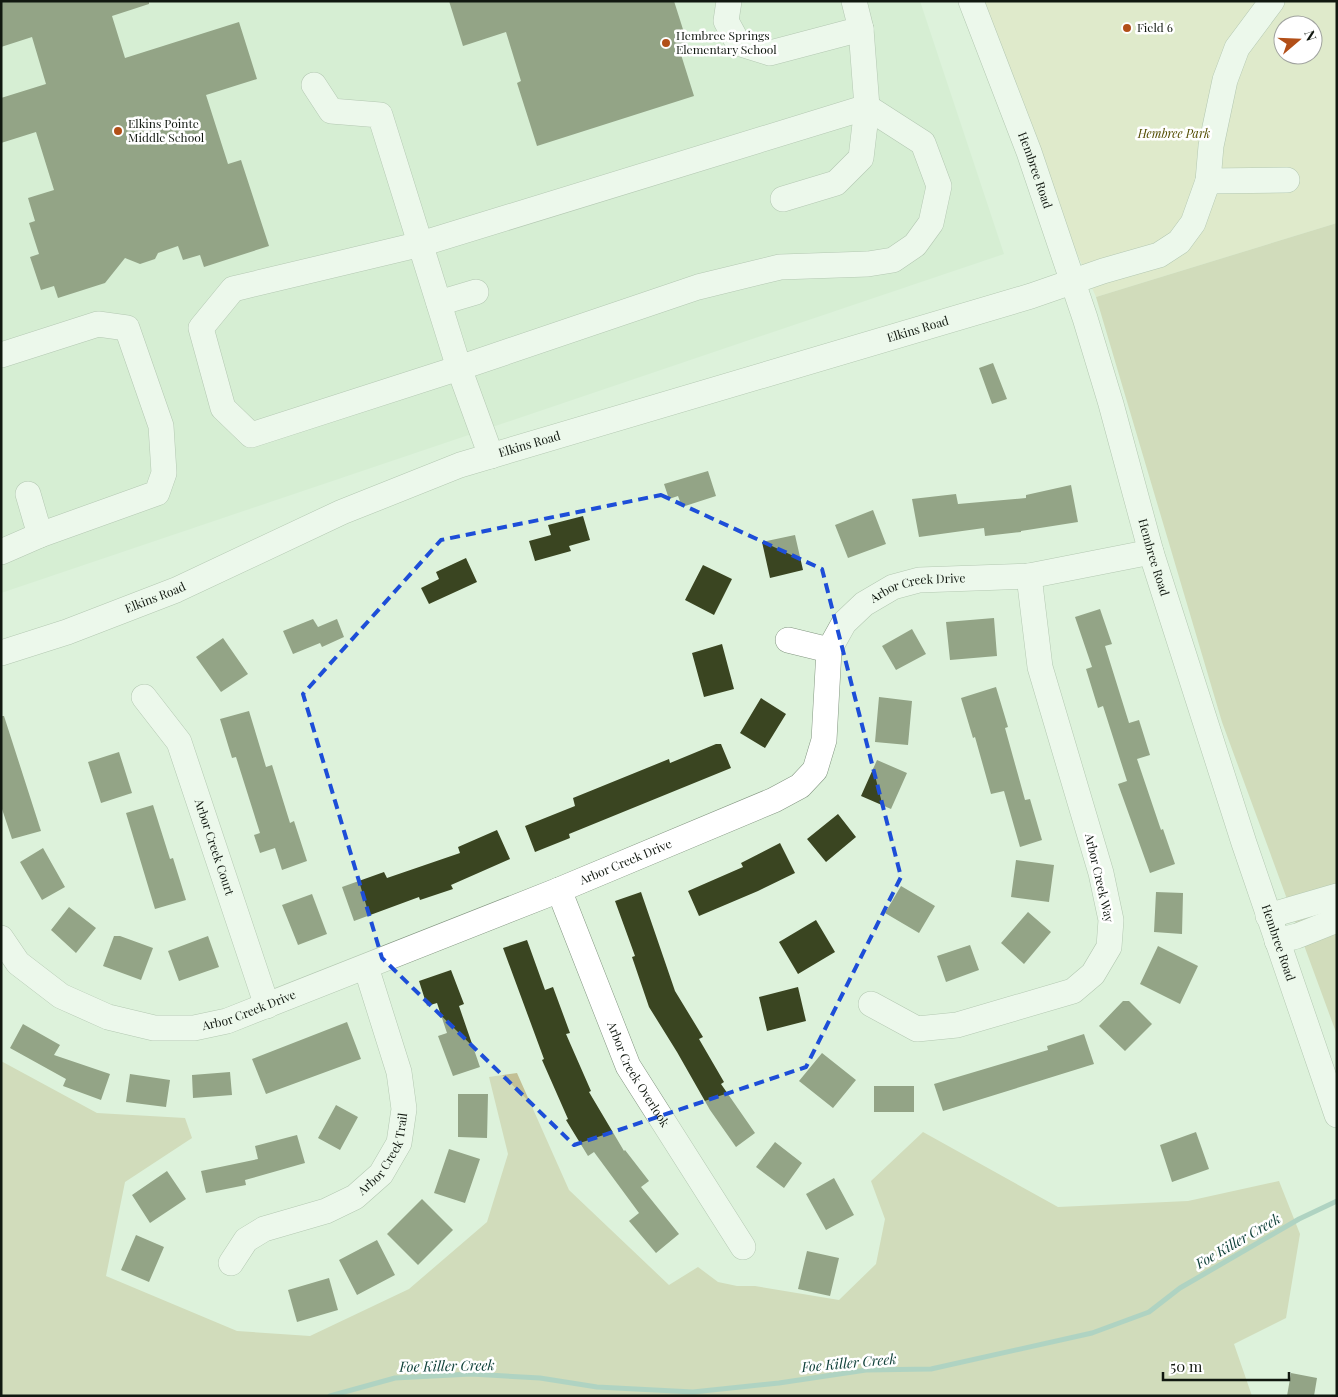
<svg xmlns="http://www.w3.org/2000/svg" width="1338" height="1397" viewBox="0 0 1338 1397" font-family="'Playfair Display',serif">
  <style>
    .built { fill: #cee8cb }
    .green { fill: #e2dfb9; fill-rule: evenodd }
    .forest { fill: #c3c095 }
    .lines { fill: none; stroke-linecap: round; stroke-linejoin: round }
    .stream { stroke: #79aea4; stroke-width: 5 }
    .building { fill: #3a4521 }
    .minor-casing { stroke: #839681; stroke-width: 26 }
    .minor { stroke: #fff; stroke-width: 25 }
    .marked { fill: none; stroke: #1d4ed8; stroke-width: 4; stroke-dasharray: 10 6; stroke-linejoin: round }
    .poi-dot { fill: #b24f18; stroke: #fff; stroke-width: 2 }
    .labels { text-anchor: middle; stroke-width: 5; stroke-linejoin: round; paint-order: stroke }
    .poi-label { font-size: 12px; fill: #111810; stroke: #fff; text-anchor: start }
    .park-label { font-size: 12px; font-style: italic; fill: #534c00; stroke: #fff }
    .street-label { font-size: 12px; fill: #111810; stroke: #fff }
    .water-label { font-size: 14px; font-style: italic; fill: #0f4039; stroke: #fff }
  </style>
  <rect width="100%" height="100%" fill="#ddf2db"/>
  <!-- built -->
  <path class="built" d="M 1,1 L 920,1 L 1004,254 L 1,593 Z"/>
  <!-- green -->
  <path class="green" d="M 971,1 L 1337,1 L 1337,223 L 1096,297 L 991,57 ZM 1283,25 L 1313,25 L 1313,55 L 1283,55 Z"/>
  <!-- forest -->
  <path class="forest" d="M 1337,223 L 1337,1035 L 1222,722 L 1096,297 Z
    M 1,1061 L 97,1113 L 185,1118 L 192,1138 L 125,1182 L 106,1276 L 237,1331 L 310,1336 L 409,1289 L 487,1222 L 508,1154 L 489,1077 L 517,1073 L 569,1190 L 669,1285 L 698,1267 L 718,1282 L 737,1286 L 755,1286 L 839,1300 L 876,1264 L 885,1219 L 871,1181 L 923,1132 L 1058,1207 L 1188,1201 L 1279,1181 L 1300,1234 L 1286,1318 L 1234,1344 L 1252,1396 L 1,1396 Z"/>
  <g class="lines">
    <!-- stream -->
    <path class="stream" d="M 330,1396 L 395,1378 L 471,1374 L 540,1378 L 597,1387 L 693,1392 L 779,1383 L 866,1370 L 931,1369 L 1092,1333 L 1149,1312 L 1180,1288 L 1299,1219 L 1337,1201"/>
  </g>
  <!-- building -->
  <path class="building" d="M 1,1 L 149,1 L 149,4 L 112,16 L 125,58 L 239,22 L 257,79 L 206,95 L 228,164 L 241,160 L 269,246 L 204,267 L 200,255 L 183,260 L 178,246 L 158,253 L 155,259 L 140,264 L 125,258 L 105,283 L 58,298 L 54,286 L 41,290 L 30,257 L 39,254 L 29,223 L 35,221 L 28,198 L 54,190 L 36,132 L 1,143 L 1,98 L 46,84 L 32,37 L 1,47 Z
    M 449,1 L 674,1 L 687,42 L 678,45 L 694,96 L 537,146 L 517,83 L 521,81 L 506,32 L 463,46 Z
    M 993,363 L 1007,399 L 992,404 L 979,368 Z
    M 708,471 L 716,496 L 682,507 L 678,496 L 669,499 L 664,484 Z
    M 1071,485 L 1078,522 L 1021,531 L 1021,532 L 985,536 L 984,528 L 919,537 L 912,499 L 956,494 L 958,504 L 1026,498 L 1026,495 Z
    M 873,510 L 886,544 L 848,558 L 835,525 Z
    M 583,516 L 590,540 L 569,546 L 571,551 L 535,561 L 529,541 L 551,535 L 548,525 Z
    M 795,535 L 803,570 L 770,578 L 762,542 Z
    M 466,558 L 477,582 L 429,604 L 421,588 L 439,579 L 436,572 Z
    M 703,565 L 732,579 L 714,615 L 685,600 Z
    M 1100,609 L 1112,644 L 1105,646 L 1129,723 L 1139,720 L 1150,755 L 1137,759 L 1161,830 L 1163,829 L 1175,864 L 1150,873 L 1118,784 L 1127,781 L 1103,706 L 1098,708 L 1086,669 L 1092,667 L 1075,617 Z
    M 994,618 L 997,656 L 950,660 L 946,622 Z
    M 313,619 L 318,627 L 337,619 L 344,637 L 322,647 L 320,643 L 293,654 L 283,631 Z
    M 912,629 L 926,654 L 896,670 L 882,646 Z
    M 223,638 L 248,674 L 221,692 L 196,657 Z
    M 722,644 L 734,689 L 704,697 L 692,653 Z
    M 996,687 L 1008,727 L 1005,728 L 1025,800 L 1030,799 L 1042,840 L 1020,847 L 1004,791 L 991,794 L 975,737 L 973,738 L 961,698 Z
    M 879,697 L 912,701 L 908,745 L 875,742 Z
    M 761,698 L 786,714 L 765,748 L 740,733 Z
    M 249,711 L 266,767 L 272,765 L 290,823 L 294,821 L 307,861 L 282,870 L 275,848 L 260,853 L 254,835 L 260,833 L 236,757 L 232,758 L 220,719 Z
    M 1,716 L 4,716 L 41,831 L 12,839 L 1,806 Z
    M 716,744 L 721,744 L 731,768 L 569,834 L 570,838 L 535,852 L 525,826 L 575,806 L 573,798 L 669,759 L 670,763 Z
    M 119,752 L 132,793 L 101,803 L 88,762 Z
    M 877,760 L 907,773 L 891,809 L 861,796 Z
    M 153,805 L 170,859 L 173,858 L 186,900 L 155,909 L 126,813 Z
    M 838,814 L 856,837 L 826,862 L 807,839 Z
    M 497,830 L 510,859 L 451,885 L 453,889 L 420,900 L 419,897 L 354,921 L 342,887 L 384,872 L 387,878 L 460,853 L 458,847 Z
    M 780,843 L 795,873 L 758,891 L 699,916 L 688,891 L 743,867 L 741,863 Z
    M 43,848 L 65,887 L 42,900 L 20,862 Z
    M 1016,860 L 1054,865 L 1049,902 L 1011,897 Z
    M 901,886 L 935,906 L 919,933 L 885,913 Z
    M 641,892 L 675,991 L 703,1037 L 699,1039 L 724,1082 L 721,1084 L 755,1133 L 736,1147 L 710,1110 L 677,1052 L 649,1007 L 632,957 L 635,956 L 615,901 Z
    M 1156,892 L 1183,893 L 1182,934 L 1154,932 Z
    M 312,894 L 327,934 L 298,945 L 282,905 Z
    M 69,907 L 96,928 L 76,953 L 51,930 Z
    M 1028,912 L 1051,932 L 1024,964 L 1001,943 Z
    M 816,920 L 835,952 L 798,974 L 779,942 Z
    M 114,936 L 120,936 L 153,948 L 141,980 L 103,966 Z
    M 208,936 L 219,967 L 179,981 L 168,951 Z
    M 527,940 L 545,990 L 553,987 L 570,1033 L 566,1034 L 591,1091 L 589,1092 L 624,1151 L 625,1150 L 649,1181 L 641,1187 L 679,1234 L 656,1253 L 629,1221 L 639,1213 L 594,1152 L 588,1156 L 566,1120 L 568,1119 L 542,1060 L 544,1059 L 503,948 Z
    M 970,945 L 979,970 L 946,982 L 937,956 Z
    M 1158,946 L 1198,966 L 1180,1004 L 1140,984 Z
    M 451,970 L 464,1004 L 459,1006 L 480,1067 L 453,1076 L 438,1036 L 447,1033 L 437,1003 L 427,1006 L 419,981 Z
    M 798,987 L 806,1021 L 767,1031 L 759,997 Z
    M 1123,1001 L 1129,1001 L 1152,1024 L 1125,1051 L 1099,1026 Z
    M 347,1022 L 361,1059 L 266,1094 L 252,1059 Z
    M 23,1024 L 60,1045 L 54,1055 L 110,1074 L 101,1100 L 63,1086 L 66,1079 L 10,1048 Z
    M 1084,1034 L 1094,1064 L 943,1111 L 934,1084 L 1048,1050 L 1047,1046 Z
    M 822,1053 L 856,1080 L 833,1108 L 799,1081 Z
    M 230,1072 L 232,1095 L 193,1098 L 192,1075 Z
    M 130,1074 L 170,1080 L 166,1107 L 126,1102 Z
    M 874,1086 L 914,1086 L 914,1112 L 874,1112 Z
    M 458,1094 L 488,1094 L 487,1138 L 458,1137 Z
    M 336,1105 L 358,1117 L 340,1150 L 318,1138 Z
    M 1196,1132 L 1209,1169 L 1172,1182 L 1160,1145 Z
    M 297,1135 L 305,1163 L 245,1180 L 246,1185 L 206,1193 L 201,1171 L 258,1159 L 255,1146 Z
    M 775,1142 L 802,1163 L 784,1188 L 756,1167 Z
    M 449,1149 L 480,1159 L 465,1203 L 434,1193 Z
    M 167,1171 L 186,1199 L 150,1223 L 132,1195 Z
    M 834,1178 L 854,1215 L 826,1230 L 806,1194 Z
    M 422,1199 L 453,1230 L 418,1265 L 387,1234 Z
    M 136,1235 L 164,1247 L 149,1282 L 121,1270 Z
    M 377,1240 L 395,1275 L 357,1295 L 339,1260 Z
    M 807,1251 L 839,1258 L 830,1296 L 798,1289 Z
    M 329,1278 L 338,1310 L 297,1322 L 288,1290 Z
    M 1291,1373 L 1317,1378 L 1314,1396 L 1287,1396 Z"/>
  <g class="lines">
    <!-- minor casing -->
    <g class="minor-casing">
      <g id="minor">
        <path d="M 729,1 L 726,21 L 738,43 L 770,53 L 861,29"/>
        <path id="s1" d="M 971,1 L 1029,152 L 1085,318 L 1111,404 L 1151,552 L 1244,843 L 1337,1115"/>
        <path d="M 314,85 L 331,111 L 380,115 L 459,368 L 491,456"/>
        <path d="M 867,107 L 923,143 L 939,186 L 931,223 L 915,245 L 893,260 L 868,264 L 780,267 L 698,287 L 459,368 L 251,435 L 223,408 L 201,328 L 233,289 L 421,244 Z"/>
        <path d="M 1208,181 L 1287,180"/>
        <path d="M 783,199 L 836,183 L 861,158 L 867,107 L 861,29 L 854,1"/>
        <path d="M 439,303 L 476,292"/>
        <path d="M 1,355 L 98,324 L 127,328 L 161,426 L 164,473 L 157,493 L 40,535 L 1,552"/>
        <path d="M 28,494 L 40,535"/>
        <path d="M 788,640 L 829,650"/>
        <path id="s2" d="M 1,653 L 67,632 L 176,590 L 342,512 L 460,465 L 1031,296 L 1103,271 L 1159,255 L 1179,242 L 1193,223 L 1208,181 L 1211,146 L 1225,80 L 1237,48 L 1272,1"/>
        <path id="s3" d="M 144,697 L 179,742 L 267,1006"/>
        <path id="s4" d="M 559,890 L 628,1066 L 743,1247"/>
        <path d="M 1268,916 L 1337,896"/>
        <path id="s5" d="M 1,938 L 18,963 L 61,996 L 108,1017 L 154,1028 L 194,1028 L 227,1021 L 559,890 L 774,800 L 800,786 L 815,770 L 824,740 L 829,650 L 844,623 L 864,604 L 893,587 L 919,580 L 1029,576 L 1151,552"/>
        <path d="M 1277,941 L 1297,936 L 1337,920"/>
        <path d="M 871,1004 L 917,1029 L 957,1025 L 1073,991 L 1093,974 L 1109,947 L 1111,920 L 1101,873 L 1040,667 L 1029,576"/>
        <path id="s6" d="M 231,1263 L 246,1240 L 264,1229 L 326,1211 L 355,1197 L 381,1174 L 399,1143 L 404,1109 L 399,1072 L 366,967"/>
      </g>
    </g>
    <!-- minor -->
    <use href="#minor" class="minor"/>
  </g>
  <!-- marked area -->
  <path d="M0 0H1338V1397H0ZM 661,495 L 822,569 L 901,877 L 806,1067 L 574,1145 L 382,958 L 303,694 L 441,540 Z" fill="#ddf2db" fill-opacity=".55" fill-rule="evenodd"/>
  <path class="marked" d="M 661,495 L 822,569 L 901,877 L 806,1067 L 574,1145 L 382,958 L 303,694 L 441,540 Z"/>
  <!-- markers -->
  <g class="poi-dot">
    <circle cx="1127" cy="28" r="5"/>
    <circle cx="666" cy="43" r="5"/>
    <circle cx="118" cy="131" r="5"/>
  </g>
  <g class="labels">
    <!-- poi labels -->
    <g class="poi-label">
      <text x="1137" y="32">Field 6</text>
      <text x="676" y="40">Hembree Springs<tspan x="676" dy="14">Elementary School</tspan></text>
      <text x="128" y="128">Elkins Pointe<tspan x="128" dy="14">Middle School</tspan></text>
    </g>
    <!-- park labels -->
    <g class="park-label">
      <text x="1174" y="138">Hembree Park</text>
    </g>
    <!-- street labels -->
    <g class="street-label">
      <text dy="4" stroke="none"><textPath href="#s1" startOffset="181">Hembree Road</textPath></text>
      <text dy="4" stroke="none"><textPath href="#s2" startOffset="974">Elkins Road</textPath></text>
      <text dy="4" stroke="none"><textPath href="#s2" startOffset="569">Elkins Road</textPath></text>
      <text dy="4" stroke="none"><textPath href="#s1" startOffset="586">Hembree Road</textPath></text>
      <text dy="4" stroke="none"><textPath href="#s5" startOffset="1136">Arbor Creek Drive</textPath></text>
      <text dy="4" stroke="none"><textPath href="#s2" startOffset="164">Elkins Road</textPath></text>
      <text dy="4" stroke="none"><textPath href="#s3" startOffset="168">Arbor Creek Court</textPath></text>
      <text dy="4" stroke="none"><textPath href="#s5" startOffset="686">Arbor Creek Drive</textPath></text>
      <text transform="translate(1099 878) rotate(77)" y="4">Arbor Creek Way</text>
      <text dy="4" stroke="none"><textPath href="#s1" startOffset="991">Hembree Road</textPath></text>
      <text dy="4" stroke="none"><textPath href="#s5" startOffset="281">Arbor Creek Drive</textPath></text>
      <text dy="4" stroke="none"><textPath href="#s4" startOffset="201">Arbor Creek Overlook</textPath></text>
      <text dy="4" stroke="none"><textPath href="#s6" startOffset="199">Arbor Creek Trail</textPath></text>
    </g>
    <!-- water labels -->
    <g class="water-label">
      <text transform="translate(1238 1241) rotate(-30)" y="5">Foe Killer Creek</text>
      <text transform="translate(849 1363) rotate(-5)" y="5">Foe Killer Creek</text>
      <text transform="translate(447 1366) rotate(-1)" y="5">Foe Killer Creek</text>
    </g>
  </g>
  <!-- border -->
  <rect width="1338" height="1397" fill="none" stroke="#111810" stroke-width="5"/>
  <!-- north arrow -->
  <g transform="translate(1298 40) rotate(71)"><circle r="24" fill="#ffffff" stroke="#a0a39f"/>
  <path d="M0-4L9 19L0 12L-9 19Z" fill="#b24f18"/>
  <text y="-8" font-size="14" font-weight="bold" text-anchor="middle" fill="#111810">N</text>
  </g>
  <!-- scale -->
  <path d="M1163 1372v8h126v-8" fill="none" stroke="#111810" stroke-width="2.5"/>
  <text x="1170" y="1372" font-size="15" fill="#111810" stroke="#ffffff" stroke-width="4" paint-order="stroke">50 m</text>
</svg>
